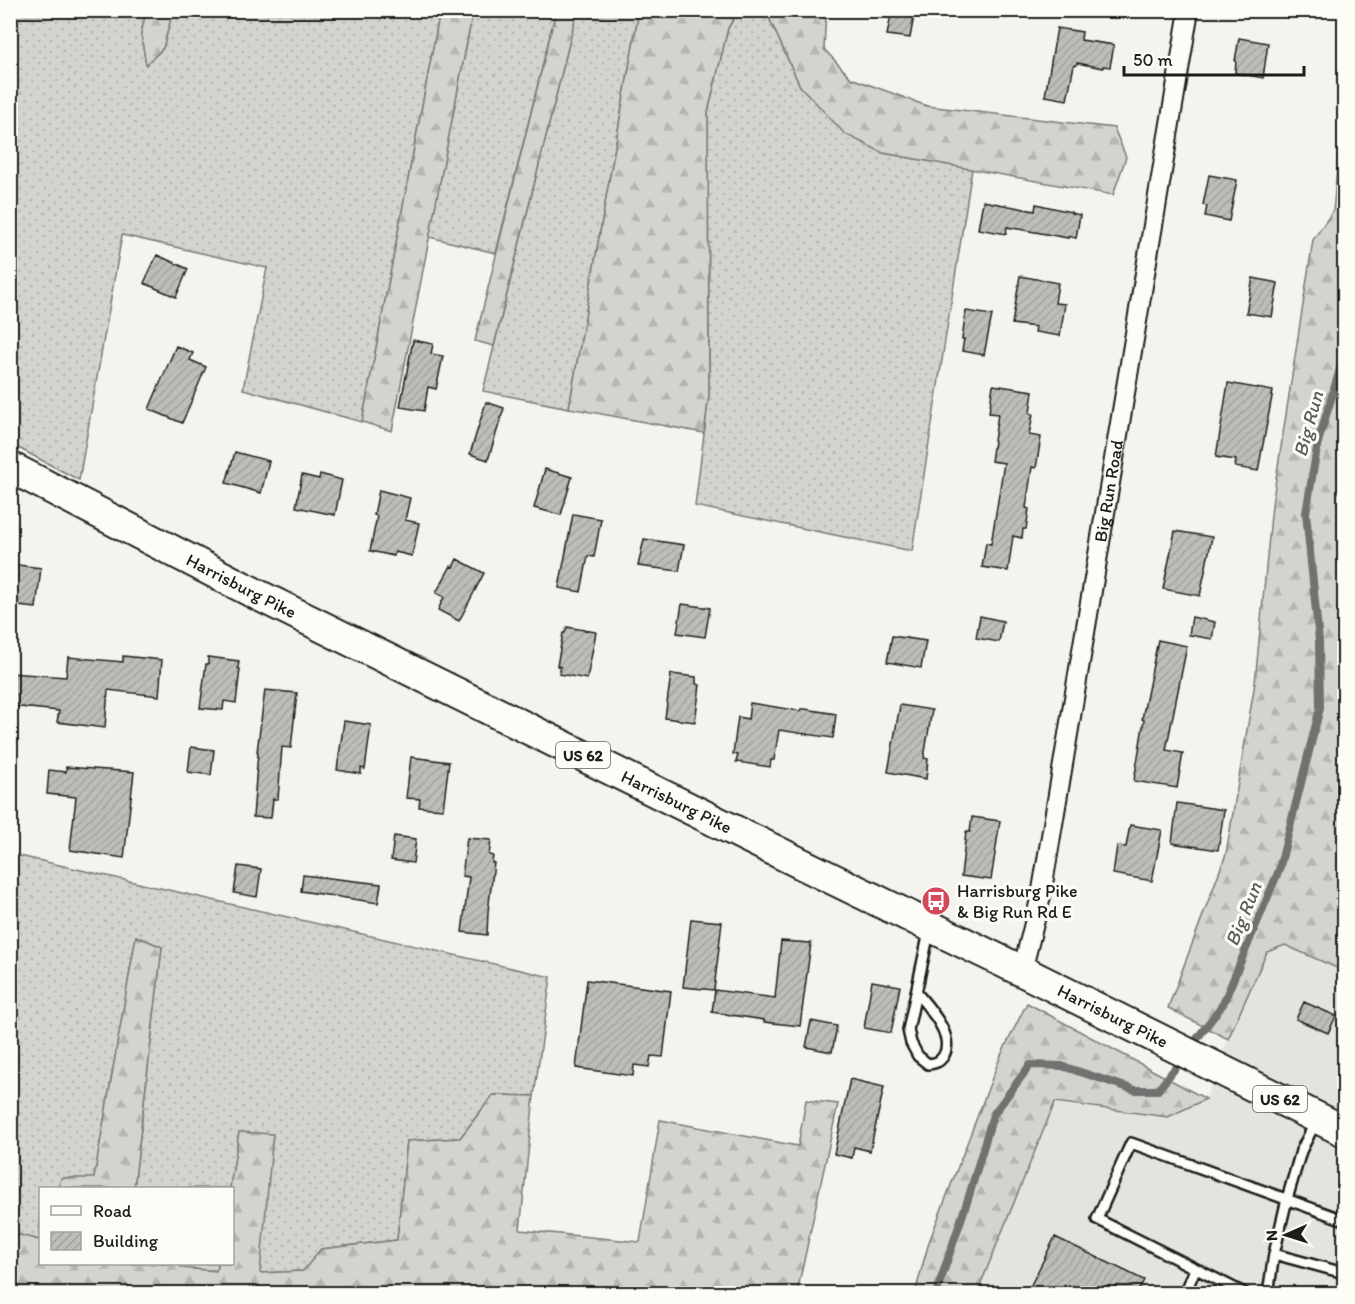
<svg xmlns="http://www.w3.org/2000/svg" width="1355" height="1304" viewBox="0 0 1355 1304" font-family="Itim,sans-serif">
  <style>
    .built { fill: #e4e3de }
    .grass { fill: url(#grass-dots); stroke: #787876; stroke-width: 1.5 }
    .forest { fill: url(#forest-firs); stroke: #787876; stroke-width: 1.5 }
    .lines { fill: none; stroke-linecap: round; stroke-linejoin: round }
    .stream { stroke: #72716f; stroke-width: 8 }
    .building { fill: url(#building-hatch); stroke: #1c1c1c; stroke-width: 1.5 }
    .service-casing { stroke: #1c1c1c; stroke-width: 14 }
    .minor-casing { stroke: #1c1c1c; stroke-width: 22 }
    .primary-casing { stroke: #1c1c1c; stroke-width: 34 }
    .service { stroke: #fdfcf7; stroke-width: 9 }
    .minor { stroke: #fdfcf7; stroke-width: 18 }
    .primary { stroke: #fdfcf7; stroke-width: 30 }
    .labels { text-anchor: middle; stroke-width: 6; stroke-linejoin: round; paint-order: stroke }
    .shield { fill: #fdfcf7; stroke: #605f5e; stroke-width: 1.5 }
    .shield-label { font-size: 16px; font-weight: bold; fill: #1c1c1c }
    .street-label { font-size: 18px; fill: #1c1c1c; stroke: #fdfcf7 }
    .poi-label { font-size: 18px; fill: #1c1c1c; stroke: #fdfcf7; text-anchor: start }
    .water-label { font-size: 20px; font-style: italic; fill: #5c5c5a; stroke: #fdfcf7 }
  </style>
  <defs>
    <pattern id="grass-dots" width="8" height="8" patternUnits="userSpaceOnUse" patternTransform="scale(1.5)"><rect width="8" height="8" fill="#d4d3cf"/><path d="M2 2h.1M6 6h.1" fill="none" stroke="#b5b5b1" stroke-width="1.8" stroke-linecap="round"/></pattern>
    <pattern id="forest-firs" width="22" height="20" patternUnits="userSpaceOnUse" patternTransform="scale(1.5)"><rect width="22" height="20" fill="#d4d3cf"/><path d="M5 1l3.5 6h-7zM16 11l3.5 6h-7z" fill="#b5b5b1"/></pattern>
    <pattern id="building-hatch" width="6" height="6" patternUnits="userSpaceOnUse" patternTransform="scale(1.5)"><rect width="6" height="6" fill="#bebdba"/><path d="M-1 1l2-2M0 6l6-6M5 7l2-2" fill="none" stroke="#a3a29f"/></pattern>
  </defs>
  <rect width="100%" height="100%" fill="#f4f3ee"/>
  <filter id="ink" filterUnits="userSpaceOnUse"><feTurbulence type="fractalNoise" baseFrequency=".0167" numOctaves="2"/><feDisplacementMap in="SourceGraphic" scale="12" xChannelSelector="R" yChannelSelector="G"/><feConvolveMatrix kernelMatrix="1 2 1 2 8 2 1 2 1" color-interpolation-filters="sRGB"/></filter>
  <g filter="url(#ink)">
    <!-- built -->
    <path class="built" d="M 1285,945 L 1344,971 L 1344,1293 L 977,1294 L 1055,1101 L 1168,1117 L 1206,1099 L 1228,1039 L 1267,952 Z"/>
    <!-- grass -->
    <path class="grass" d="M 10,11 L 146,11 L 141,34 L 146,64 L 163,48 L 173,11 L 440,11 L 362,422 L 243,389 L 267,268 L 122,235 L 79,480 L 11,444 Z
      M 473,11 L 556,11 L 496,253 L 429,237 Z
      M 577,11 L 639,11 L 569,408 L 483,391 Z
      M 738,11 L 766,11 L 800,86 L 883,153 L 972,169 L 912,551 L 695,506 L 709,394 L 708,112 L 728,28 Z
      M 11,854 L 551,977 L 534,1096 L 493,1095 L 460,1138 L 407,1141 L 397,1240 L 321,1249 L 304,1271 L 260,1273 L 239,1133 L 230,1188 L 134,1188 L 162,947 L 136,936 L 94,1179 L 62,1178 L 59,1188 L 40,1188 L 40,1240 L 11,1233 Z
      M 178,1264 L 218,1264 L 217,1271 L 182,1268 Z"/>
    <!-- forest -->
    <path class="forest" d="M 146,11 L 173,11 L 163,48 L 146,65 L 141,34 Z
      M 440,11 L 473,11 L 392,431 L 362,422 Z
      M 556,11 L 577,11 L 494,346 L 475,341 Z
      M 639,11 L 738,11 L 728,28 L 708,112 L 709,394 L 704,433 L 569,408 Z
      M 766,11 L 826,11 L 824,49 L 851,78 L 927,106 L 1114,128 L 1126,157 L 1113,195 L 883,153 L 845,134 L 800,86 Z
      M 1344,36 L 1344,971 L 1285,945 L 1267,952 L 1228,1039 L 1168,1008 L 1226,854 L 1255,683 L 1272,505 L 1313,240 L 1333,211 L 1344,96 Z
      M 136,936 L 162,947 L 134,1188 L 59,1188 L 61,1178 L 94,1178 Z
      M 1027,1003 L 1206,1099 L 1168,1117 L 1055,1102 L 977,1293 L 915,1293 L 929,1242 L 1001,1055 Z
      M 493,1095 L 534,1096 L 520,1230 L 640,1242 L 660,1120 L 798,1146 L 806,1100 L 838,1104 L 797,1293 L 11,1293 L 11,1233 L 40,1240 L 40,1264 L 178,1264 L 182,1268 L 216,1271 L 218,1264 L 232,1264 L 232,1188 L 230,1188 L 239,1132 L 273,1134 L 260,1273 L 303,1271 L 321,1249 L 397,1240 L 407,1141 L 460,1138 Z"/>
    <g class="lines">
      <!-- stream -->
      <path class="stream" d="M 1190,1048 L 1223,1004 L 1279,870 L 1320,708 L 1319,641 L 1306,513 L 1318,442 L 1344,356
        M 936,1294 L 969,1196 L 993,1115 L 1030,1065 L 1062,1066 L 1135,1090 L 1158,1090 L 1183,1058"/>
    </g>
    <!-- building -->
    <path class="building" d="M 892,10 L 915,10 L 910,38 L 887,35 Z
      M 1057,28 L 1082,32 L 1081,40 L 1114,45 L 1110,67 L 1103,66 L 1103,68 L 1077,63 L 1077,65 L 1074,65 L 1067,100 L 1045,96 Z
      M 1239,38 L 1268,43 L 1263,78 L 1235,73 L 1236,61 L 1235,61 Z
      M 1209,175 L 1237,180 L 1229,221 L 1205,216 L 1207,206 L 1203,205 Z
      M 983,201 L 1035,211 L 1036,204 L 1071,212 L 1071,213 L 1080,215 L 1076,238 L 1068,236 L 1068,238 L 1007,227 L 1006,234 L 978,229 Z
      M 157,255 L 188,269 L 176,297 L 144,283 Z
      M 1020,276 L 1058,283 L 1055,303 L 1065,304 L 1060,336 L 1035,332 L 1036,327 L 1012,324 Z
      M 1253,278 L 1278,283 L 1272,317 L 1246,313 Z
      M 966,311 L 992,315 L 984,355 L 962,351 L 964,339 L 962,339 Z
      M 413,340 L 433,344 L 431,354 L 443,356 L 436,389 L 428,387 L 424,411 L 400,407 Z
      M 176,346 L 193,353 L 190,360 L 206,367 L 182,423 L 149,409 Z
      M 1228,383 L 1273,391 L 1258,471 L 1235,467 L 1236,460 L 1216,457 Z
      M 993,385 L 1033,391 L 1030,413 L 1033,414 L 1029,435 L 1041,437 L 1036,468 L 1032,467 L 1026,508 L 1029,509 L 1026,529 L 1023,529 L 1022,538 L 1013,536 L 1008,571 L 982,567 L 986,543 L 991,544 L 1004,463 L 991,461 L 998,414 L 989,413 Z
      M 486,402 L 504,408 L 488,460 L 470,454 Z
      M 235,452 L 269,461 L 261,493 L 226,483 Z
      M 545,469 L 572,477 L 561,515 L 534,508 Z
      M 320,474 L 342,480 L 335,515 L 296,507 L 302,475 L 319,479 Z
      M 379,490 L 410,498 L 405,520 L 419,523 L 412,556 L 395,552 L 394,556 L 370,551 L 377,516 L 374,515 Z
      M 573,514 L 601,519 L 594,557 L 588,556 L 581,592 L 559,588 Z
      M 1175,531 L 1212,537 L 1200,596 L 1163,589 Z
      M 644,539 L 684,545 L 679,571 L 638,566 Z
      M 457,559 L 484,573 L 459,621 L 438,610 L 444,597 L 436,593 L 451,566 L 453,567 Z
      M 10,564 L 41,568 L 36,608 L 18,606 L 18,600 L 10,599 Z
      M 682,604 L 710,608 L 705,637 L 677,633 Z
      M 980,616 L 1003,621 L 999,642 L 976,638 Z
      M 1192,617 L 1215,622 L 1212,639 L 1189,635 Z
      M 567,627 L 596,632 L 587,679 L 559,674 L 561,667 L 557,666 L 563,633 L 565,633 Z
      M 892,636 L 926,641 L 921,668 L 887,662 Z
      M 1158,640 L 1187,646 L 1166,750 L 1183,753 L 1177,788 L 1134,781 L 1144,720 L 1142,719 Z
      M 123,656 L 162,660 L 159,696 L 108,690 L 105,728 L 57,722 L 59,711 L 10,706 L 10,673 L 66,677 L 68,657 L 123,662 Z
      M 208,657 L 239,661 L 238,668 L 240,669 L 236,703 L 224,701 L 223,710 L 200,708 L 206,664 L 208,664 Z
      M 671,674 L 696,677 L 696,684 L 700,685 L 695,722 L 665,718 Z
      M 265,690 L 297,693 L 291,748 L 282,747 L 278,799 L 273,799 L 271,818 L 253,817 L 258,752 L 257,752 Z
      M 750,703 L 800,711 L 801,709 L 805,709 L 836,714 L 833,738 L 779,730 L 774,760 L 771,760 L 770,767 L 736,762 L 738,755 L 733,754 L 738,717 L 748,719 Z
      M 900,705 L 932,710 L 924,758 L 928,759 L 926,779 L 888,772 Z
      M 344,721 L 371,725 L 365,769 L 361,768 L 361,774 L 337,770 Z
      M 191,747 L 214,750 L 211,775 L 188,772 Z
      M 411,757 L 449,762 L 443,809 L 419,807 L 420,799 L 406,798 Z
      M 66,767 L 134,772 L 124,858 L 70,850 L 76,797 L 47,794 L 49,770 L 66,772 Z
      M 1177,803 L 1224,810 L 1218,850 L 1172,843 Z
      M 972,817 L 1000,821 L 991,880 L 961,876 L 966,832 L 970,832 Z
      M 1130,825 L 1162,830 L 1152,881 L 1113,874 L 1117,846 L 1126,847 Z
      M 394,836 L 416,839 L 413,863 L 391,860 Z
      M 467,838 L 491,840 L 489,855 L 493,856 L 492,863 L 494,863 L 488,912 L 487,935 L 462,932 L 469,877 L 462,876 Z
      M 238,866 L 261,869 L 257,897 L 234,893 Z
      M 303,875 L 381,884 L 378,903 L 301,891 Z
      M 691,919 L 722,922 L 714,990 L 683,987 Z
      M 781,941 L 811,943 L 800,1026 L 764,1022 L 764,1020 L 712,1012 L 715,990 L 775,998 Z
      M 587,980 L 671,991 L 663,1057 L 651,1056 L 649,1067 L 634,1065 L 633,1076 L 576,1068 Z
      M 872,981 L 900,986 L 891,1033 L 864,1028 Z
      M 1304,1002 L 1336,1016 L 1328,1033 L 1296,1019 Z
      M 811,1021 L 837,1026 L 832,1052 L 806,1047 Z
      M 850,1079 L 884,1087 L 870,1151 L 854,1147 L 852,1158 L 834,1154 Z
      M 1055,1237 L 1144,1280 L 1137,1293 L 1027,1293 Z"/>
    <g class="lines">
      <!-- service casing -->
      <g class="service-casing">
        <path id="service" d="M 916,992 C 928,1007 955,1035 944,1055 C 940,1062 936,1063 928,1064 L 918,1056 L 911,1043 L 908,1030 L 929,932
          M 1274,1254 L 1344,1273
          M 1185,1294 L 1195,1269
          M 1246,1294 L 1097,1219 L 1131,1143 L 1344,1220
          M 1268,1294 L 1274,1254 L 1287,1199 L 1301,1151 L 1316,1121"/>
      </g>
      <!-- minor casing -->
      <g class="minor-casing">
        <g id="minor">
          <path id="s1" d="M 1022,971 L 1041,896 L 1189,10"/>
        </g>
      </g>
      <!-- primary casing -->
      <g class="primary-casing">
        <g id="primary">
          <path id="s2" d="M 10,467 L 260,596 L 804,865 L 1022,971 L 1344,1131"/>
        </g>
      </g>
      <!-- service -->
      <use href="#service" class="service"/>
      <!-- minor -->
      <use href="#minor" class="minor"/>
      <!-- primary -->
      <use href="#primary" class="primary"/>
    </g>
  </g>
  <!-- icons -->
  <defs>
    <g id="bus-disc" transform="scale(1.5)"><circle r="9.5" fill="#d1495b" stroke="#fdfcf7"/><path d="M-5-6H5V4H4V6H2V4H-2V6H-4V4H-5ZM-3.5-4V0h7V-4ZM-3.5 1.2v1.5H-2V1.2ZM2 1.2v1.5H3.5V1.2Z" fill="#fff"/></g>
  </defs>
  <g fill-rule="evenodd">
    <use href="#bus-disc" x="936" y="901"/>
  </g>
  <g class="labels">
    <!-- shield labels -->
    <g class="shield">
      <rect x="556" y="742" width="54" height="26" rx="4.5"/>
      <rect x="1253" y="1086" width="54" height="26" rx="4.5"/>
    </g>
    <g class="shield-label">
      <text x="583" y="761">US 62</text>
      <text x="1280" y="1105">US 62</text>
    </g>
    <!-- street labels -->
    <g class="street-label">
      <text dy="6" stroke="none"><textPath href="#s1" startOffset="488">Big Run Road</textPath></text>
      <text dy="6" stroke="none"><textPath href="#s2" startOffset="260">Harrisburg Pike</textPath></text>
      <text dy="6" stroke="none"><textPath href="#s2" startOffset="746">Harrisburg Pike</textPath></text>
      <text dy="6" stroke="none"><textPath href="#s2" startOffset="1232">Harrisburg Pike</textPath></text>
    </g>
    <!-- poi labels -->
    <g class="poi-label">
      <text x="957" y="897">Harrisburg Pike<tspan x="957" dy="21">&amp; Big Run Rd E</tspan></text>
    </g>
    <!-- water labels -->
    <g class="water-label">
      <text transform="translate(1308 424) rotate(-75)" y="7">Big Run</text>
      <text transform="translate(1243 914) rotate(-68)" y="7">Big Run</text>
    </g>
  </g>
  <!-- margin -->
  <rect width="1355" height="1304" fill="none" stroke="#fdfcf7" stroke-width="36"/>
  <rect x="18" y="18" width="1319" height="1268" fill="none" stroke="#1c1c1c" stroke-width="2" filter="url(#ink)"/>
  <!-- legend -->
  <rect x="39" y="1187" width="195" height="78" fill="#fdfcf7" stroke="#a3a29f" stroke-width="1.5"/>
  <rect x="51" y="1206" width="30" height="9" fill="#fdfcf7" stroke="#a3a29f" stroke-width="1.5"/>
  <text x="93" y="1217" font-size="18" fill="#1c1c1c">Road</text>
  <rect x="51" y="1232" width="30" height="18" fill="url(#building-hatch)" stroke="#a3a29f" stroke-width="1.5"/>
  <text x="93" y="1247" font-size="18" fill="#1c1c1c">Building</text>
  <!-- north arrow -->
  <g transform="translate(1286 1235) rotate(267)" stroke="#fdfcf7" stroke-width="4.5" paint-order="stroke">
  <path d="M0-4.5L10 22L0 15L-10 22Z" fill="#1c1c1c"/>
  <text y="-9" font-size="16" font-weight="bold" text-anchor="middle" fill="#1c1c1c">N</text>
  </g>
  <!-- scale -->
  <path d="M1124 66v9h180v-9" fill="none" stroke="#1c1c1c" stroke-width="3"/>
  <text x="1133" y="66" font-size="18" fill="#1c1c1c" stroke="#fdfcf7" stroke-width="4.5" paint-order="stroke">50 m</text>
</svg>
